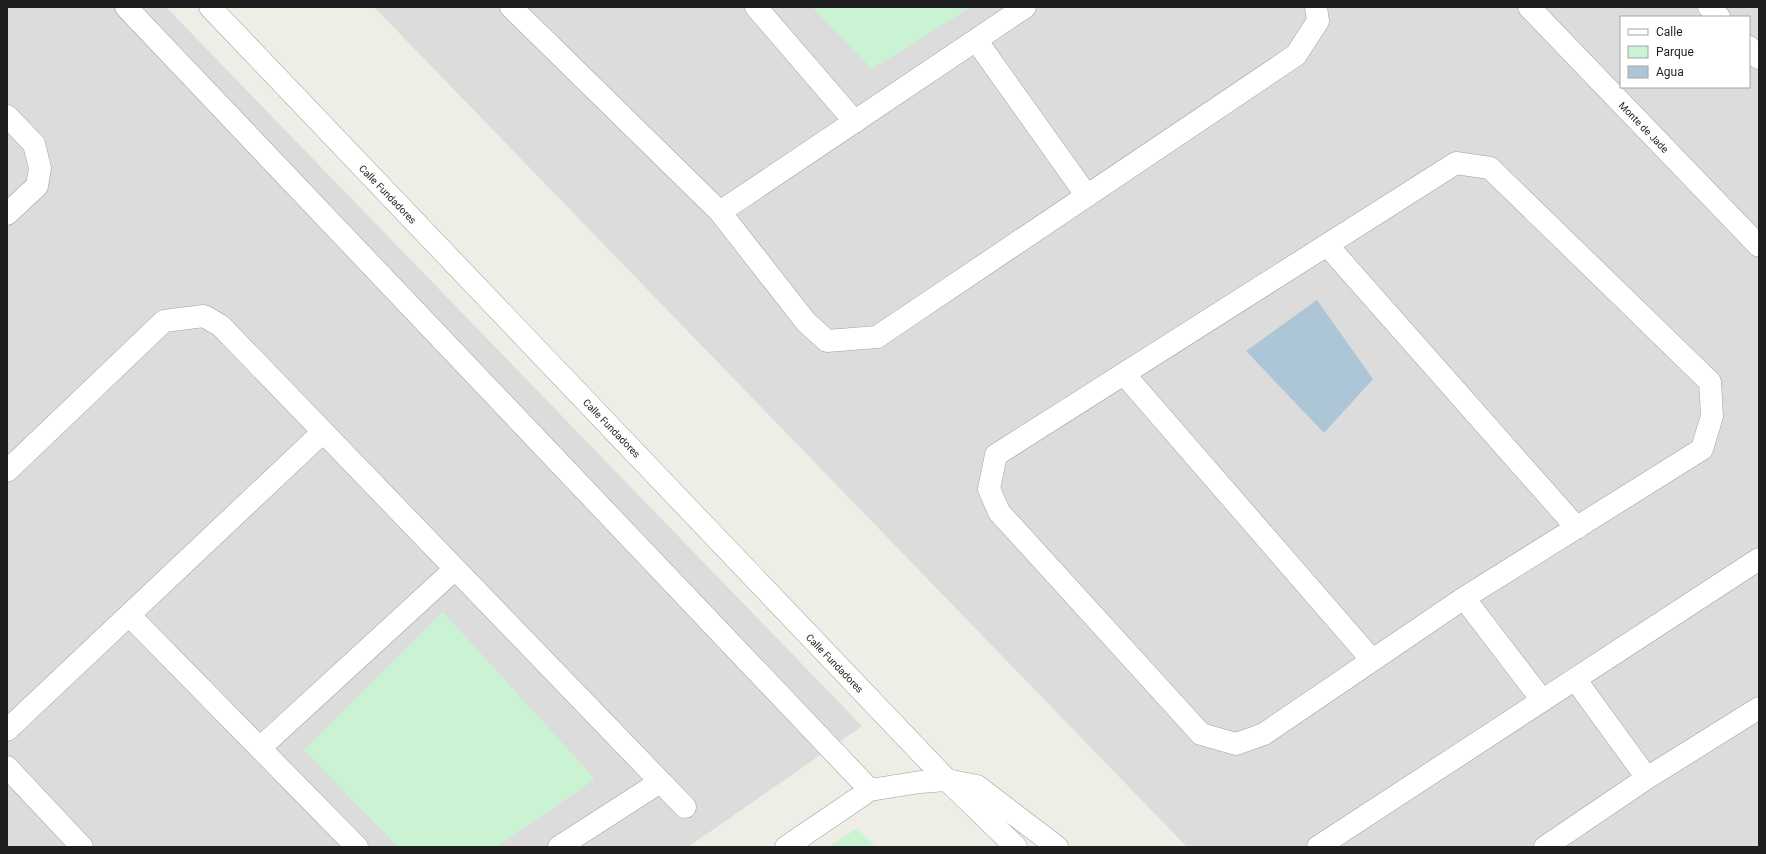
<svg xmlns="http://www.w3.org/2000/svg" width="1766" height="854" viewBox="0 0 1766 854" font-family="Roboto,sans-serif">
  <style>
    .residential { fill: #dddcdc; fill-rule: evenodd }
    .park { fill: #c9f3d3 }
    .water { fill: #acc6d7 }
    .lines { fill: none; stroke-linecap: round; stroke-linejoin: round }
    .street-casing { stroke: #a0a0a0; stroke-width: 23 }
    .street { stroke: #fff; stroke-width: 22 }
    .labels { text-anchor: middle; stroke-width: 3; stroke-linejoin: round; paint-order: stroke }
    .street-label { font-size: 10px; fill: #1f1f1f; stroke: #fff }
  </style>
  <rect width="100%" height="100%" fill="#eeede6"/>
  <!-- residential -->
  <path class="residential" d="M 7,7 L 166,7 L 862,726 L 688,847 L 7,847 Z
    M 374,7 L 1759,7 L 1759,847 L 1187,847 ZM 1621,17 L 1749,17 L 1749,87 L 1621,87 Z"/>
  <!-- park -->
  <path class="park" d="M 812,7 L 971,7 L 872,69 Z
    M 443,612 L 595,779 L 497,847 L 398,847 L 304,750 Z
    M 857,828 L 876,847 L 829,847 Z"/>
  <!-- water -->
  <path class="water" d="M 1317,300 L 1373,379 L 1324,433 L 1246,351 Z"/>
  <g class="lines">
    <!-- street casing -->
    <g class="street-casing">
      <path id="street" d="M 126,7 L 870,790
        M 210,7 L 947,780 L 1016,847
        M 511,7 L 720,212 L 806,322 L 827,341 L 877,337 L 1296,55 L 1318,21 L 1316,7
        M 756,7 L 855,122
        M 1529,7 L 1759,246
        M 1709,7 L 1719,17
        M 976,40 L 1087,196
        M 1749,47 L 1759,58
        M 7,116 L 34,144 L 40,168 L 37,186 L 7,214
        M 1456,163 L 1490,168 L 1710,382 L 1712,416 L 1702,449 L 1464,598 L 1264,734 L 1236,744 L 1201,734 L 999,512 L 989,489 L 996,455 Z
        M 720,212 L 1025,7
        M 1327,245 L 1577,528
        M 1124,374 L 1372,660
        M 7,471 L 164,321 L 204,316 L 221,326 L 685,807
        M 1464,598 L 1542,700
        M 129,615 L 357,847
        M 1575,679 L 1647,778
        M 7,730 L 323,432
        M 260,748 L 455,569
        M 7,767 L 82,847
        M 559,847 L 660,782
        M 786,847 L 870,790 L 920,782 L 947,780 L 977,786 L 1057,847
        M 1318,847 L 1759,559
        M 1545,847 L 1647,778 L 1759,708"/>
    </g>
    <!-- street -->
    <use href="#street" class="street"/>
  </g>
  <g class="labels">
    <!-- street labels -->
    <g class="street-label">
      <text transform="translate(1644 127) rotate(46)" y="4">Monte de Jade</text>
      <text transform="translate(388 194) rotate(46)" y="4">Calle Fundadores</text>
      <text transform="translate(612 428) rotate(46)" y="4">Calle Fundadores</text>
      <text transform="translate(835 663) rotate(46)" y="4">Calle Fundadores</text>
    </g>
  </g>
  <!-- border -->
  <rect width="1766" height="854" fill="none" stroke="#1f1f1f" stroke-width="16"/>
  <!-- legend -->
  <rect x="1620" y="16" width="130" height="72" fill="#ffffff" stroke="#a5a5a5"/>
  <rect x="1628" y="29" width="20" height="6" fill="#ffffff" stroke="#a5a5a5"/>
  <text x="1656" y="36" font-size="12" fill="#1f1f1f">Calle</text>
  <rect x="1628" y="46" width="20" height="12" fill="#c9f3d3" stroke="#a5a5a5"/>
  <text x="1656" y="56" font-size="12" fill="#1f1f1f">Parque</text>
  <rect x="1628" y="66" width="20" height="12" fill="#acc6d7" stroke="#a5a5a5"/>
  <text x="1656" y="76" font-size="12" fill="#1f1f1f">Agua</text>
</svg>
